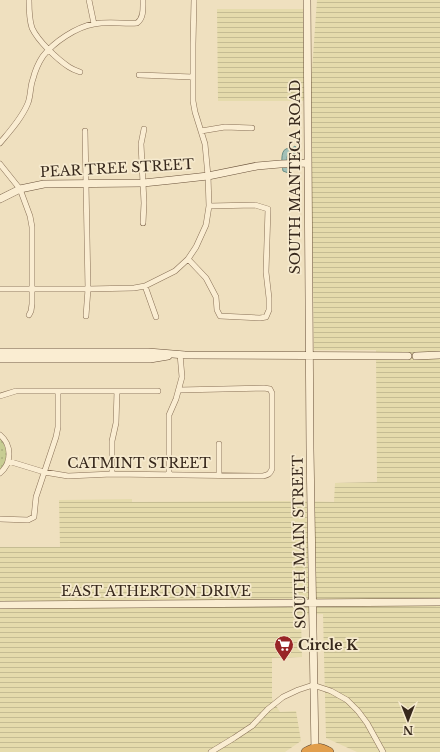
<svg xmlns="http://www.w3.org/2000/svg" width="440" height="752" viewBox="0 0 440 752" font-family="'Libre Baskerville',serif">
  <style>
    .farmland { fill: url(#farmland-rules) }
    .park { fill: url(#park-dots) }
    .water { fill: #a2c0b7; stroke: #698e85 }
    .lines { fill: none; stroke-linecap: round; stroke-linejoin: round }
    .street-casing { stroke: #887057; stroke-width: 6 }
    .secondary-casing { stroke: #69513a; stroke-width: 8 }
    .highway-casing { stroke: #553e2b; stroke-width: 10 }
    .street { stroke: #faedd2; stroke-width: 5 }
    .secondary { stroke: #faedd2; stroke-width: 7 }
    .highway { stroke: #e19e4c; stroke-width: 9 }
    .labels { text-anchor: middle; stroke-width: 3.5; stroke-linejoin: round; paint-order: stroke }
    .street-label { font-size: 14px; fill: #37281c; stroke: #f6eace }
    .poi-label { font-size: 14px; font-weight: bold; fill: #37281c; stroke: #f6eace; text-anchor: start }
  </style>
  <defs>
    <pattern id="farmland-rules" width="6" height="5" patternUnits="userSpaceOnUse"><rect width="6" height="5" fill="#e5dbac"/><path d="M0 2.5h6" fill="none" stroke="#c5bc93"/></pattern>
    <pattern id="park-dots" width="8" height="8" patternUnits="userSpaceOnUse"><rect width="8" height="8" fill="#c7cd93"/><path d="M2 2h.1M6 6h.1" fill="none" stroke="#acb07e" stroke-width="1.8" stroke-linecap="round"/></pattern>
  </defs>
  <rect width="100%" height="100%" fill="#efe0bf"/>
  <!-- farmland -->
  <path class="farmland" d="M 317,0 L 440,0 L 440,752 L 357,752 L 326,738 L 323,614 L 301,615 L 302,657 L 272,658 L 272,699 L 280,712 L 296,711 L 301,741 L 285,752 L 0,752 L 0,547 L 60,547 L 59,500 L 132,499 L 132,502 L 298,501 L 334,502 L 335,483 L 377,482 L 376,350 L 314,350 L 310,98 Z
    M 217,9 L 304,9 L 305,98 L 303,101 L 218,101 Z"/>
  <!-- park -->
  <path class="park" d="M 0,438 C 8,449 9,459 0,470 Z"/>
  <!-- water -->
  <path class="water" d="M 295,146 L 297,149 L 296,153 L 288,155 L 287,157 L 288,171 L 291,171 L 293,172 L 291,174 L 283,171 C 282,166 280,151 286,149 C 290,147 290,150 295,146 Z"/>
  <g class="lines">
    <!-- street casing -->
    <g class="street-casing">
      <path id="street" d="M 29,0 C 29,10 29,19 32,28 C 38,41 57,59 69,67 C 72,69 77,71 80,72
        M 89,0 L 94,24
        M 139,75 L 193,77
        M 85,131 L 88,289 L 86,316
        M 201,131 L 225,127 L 252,128
        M 0,143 C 10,131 22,118 28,103 C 31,95 30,86 33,79 C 35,71 39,62 43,56 C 54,42 76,27 94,24 C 108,21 123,24 137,23 C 144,18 143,8 143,0
        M 0,164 L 20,189 L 30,216 L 32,227 L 32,304 L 31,311 L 29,315
        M 143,223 L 144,203 L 141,144 L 144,129
        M 188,259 L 206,278 L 216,297 L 217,310 L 220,316 L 260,318 L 266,317 L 269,310 L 269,298 L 266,272 L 268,209 L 255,205 L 209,206
        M 145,286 L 156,317
        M 0,289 L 88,289 L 134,288 L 145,286 L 175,271 L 188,259 L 196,247 L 206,225 L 209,206 L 208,176 L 205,144 L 195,112 L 193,101 L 193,44 L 194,0
        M 0,396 L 16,391 L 158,391
        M 0,435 C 12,445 12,463 0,473
        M 219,444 L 219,475
        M 8,461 L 44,472 L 68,476 L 112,474 L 263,476 C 268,475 270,474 272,469 L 272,393 L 270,389 L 264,388 L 179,390
        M 112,474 L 112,441 L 116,423 L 117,391
        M 169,474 L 169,415 L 176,399 L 182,377 L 180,354
        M 0,519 L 28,520 L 34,517 L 36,497 L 56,437 L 58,427 L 58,391
        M 211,752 L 234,738 L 252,726 L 268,709 L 283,697 L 298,690 L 313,685 L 331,691 L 347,700 L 358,711 L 367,723 L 383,752"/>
    </g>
    <!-- secondary casing -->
    <g class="secondary-casing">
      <path id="secondary" d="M 307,0 L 310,449 L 315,752
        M 0,199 L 20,189 L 44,184 L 143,183 L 172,180 L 208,176 L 257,166 L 280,164 L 308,163
        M 0,352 L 148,352 L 185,355 L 408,356
        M 416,356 L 440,355
        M 0,359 L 150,359 L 168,356
        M 0,605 L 440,602"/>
    </g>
    <!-- highway casing -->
    <g class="highway-casing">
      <path id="highway" d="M 306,752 C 315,747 320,747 329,752"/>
    </g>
    <!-- street -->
    <use href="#street" class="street"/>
    <!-- secondary -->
    <use href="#secondary" class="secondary"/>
    <!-- highway -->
    <use href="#highway" class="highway"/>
  </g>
  <!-- icons -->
  <defs>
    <g id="supermarket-pin" transform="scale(1)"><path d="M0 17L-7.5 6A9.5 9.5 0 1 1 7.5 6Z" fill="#982527" stroke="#f6eace"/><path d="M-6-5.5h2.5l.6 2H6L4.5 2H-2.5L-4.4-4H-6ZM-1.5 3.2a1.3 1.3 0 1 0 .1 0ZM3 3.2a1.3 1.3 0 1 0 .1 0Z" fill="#fff"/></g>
  </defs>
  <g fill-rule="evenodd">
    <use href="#supermarket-pin" x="284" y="645"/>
  </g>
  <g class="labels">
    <!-- street labels -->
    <g class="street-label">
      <text transform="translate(117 168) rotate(-3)" y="5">PEAR TREE STREET</text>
      <text transform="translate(295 177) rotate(-90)" y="5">SOUTH MANTECA ROAD</text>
      <text x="139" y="468">CATMINT STREET</text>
      <text transform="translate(299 542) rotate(-91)" y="5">SOUTH MAIN STREET</text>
      <text x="156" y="596">EAST ATHERTON DRIVE</text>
    </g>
    <!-- poi labels -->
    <g class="poi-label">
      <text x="298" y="650">Circle K</text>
    </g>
  </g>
  <!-- north arrow -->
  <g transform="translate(408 720) rotate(180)" stroke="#f6eace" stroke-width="3" paint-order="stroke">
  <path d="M0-3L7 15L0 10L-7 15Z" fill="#37281c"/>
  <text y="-6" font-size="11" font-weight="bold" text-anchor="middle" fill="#37281c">N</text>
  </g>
</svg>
